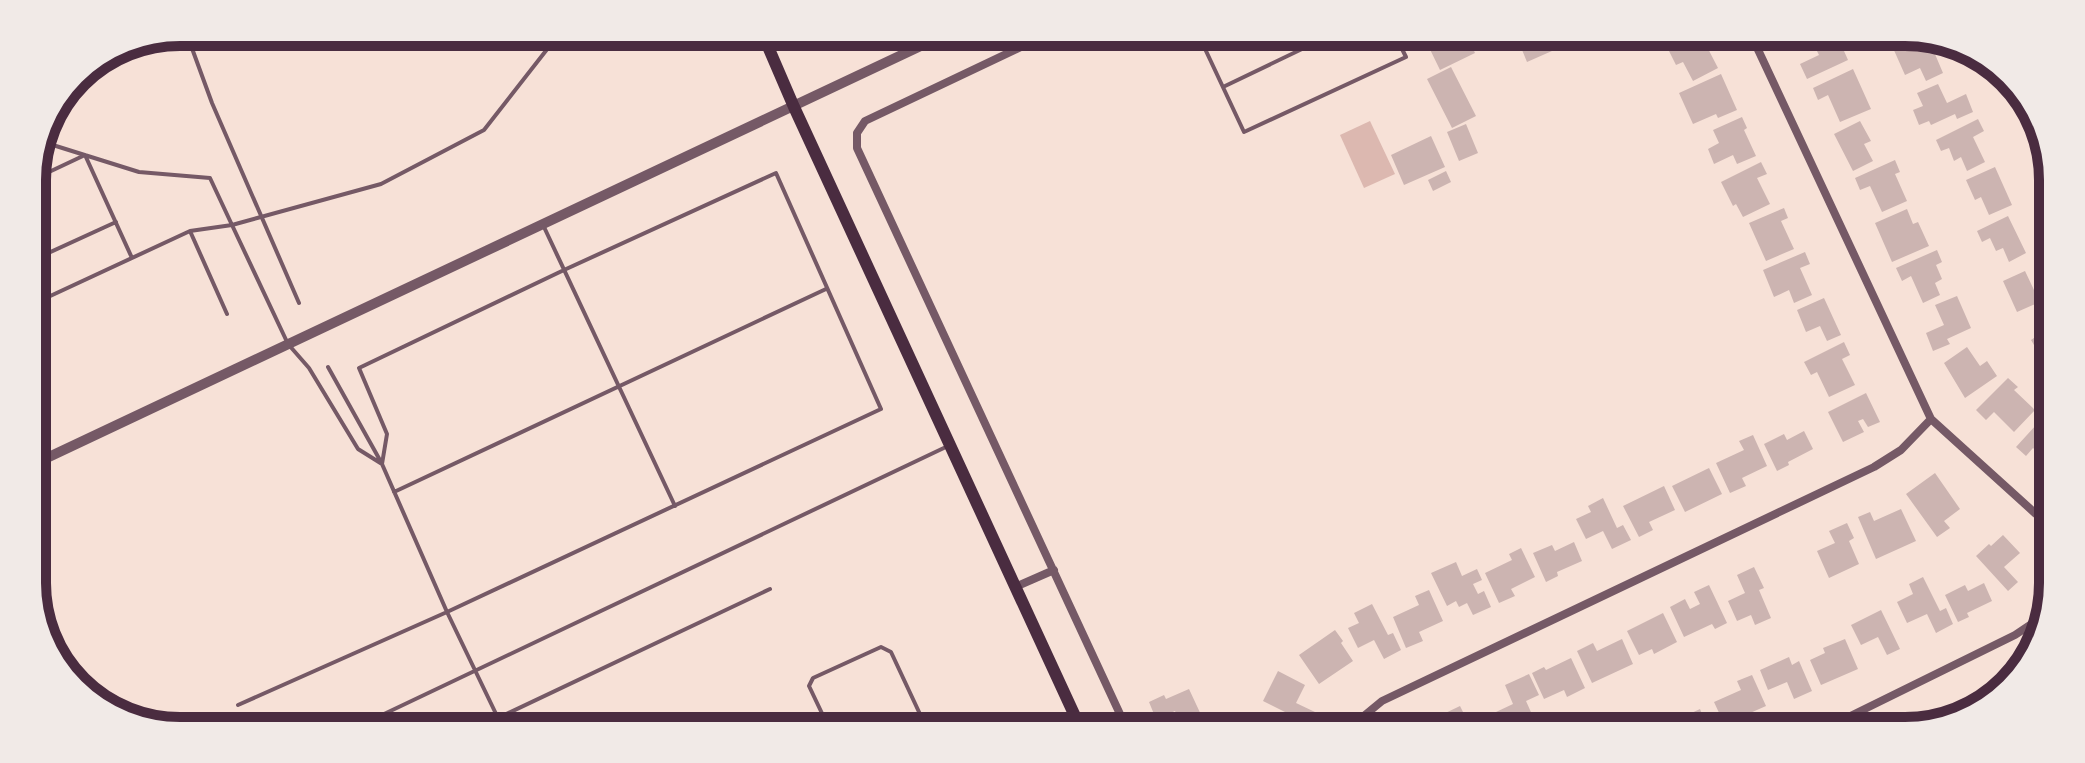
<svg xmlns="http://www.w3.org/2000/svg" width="2085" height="763" viewBox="0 0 2085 763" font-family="Cabin,sans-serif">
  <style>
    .water { fill: #dcb8b0 }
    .building { fill: #ccb4b1 }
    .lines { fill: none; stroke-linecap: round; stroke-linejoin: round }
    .service { stroke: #755966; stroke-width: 4 }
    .minor { stroke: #755966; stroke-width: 8 }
    .tertiary { stroke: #755966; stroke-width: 10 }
    .secondary { stroke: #4a2c40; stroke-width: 12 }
    .rim { fill: none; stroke: #4a2c40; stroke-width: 10 }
  </style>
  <rect width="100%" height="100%" fill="#f7e1d7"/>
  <!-- water -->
  <path class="water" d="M 1370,121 L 1395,174 L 1364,188 L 1340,135 Z"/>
  <!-- building -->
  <path class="building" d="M 1424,37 L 1468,38 L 1475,53 L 1440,70 Z
    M 1536,38 L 1557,38 L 1561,47 L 1527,62 L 1520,45 Z
    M 1637,38 L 1667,38 L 1643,50 Z
    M 1684,39 L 1703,39 L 1718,68 L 1693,81 L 1683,62 L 1676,65 L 1667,47 Z
    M 1811,39 L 1837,39 L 1839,43 L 1851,39 L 1854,46 L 1844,51 L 1848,60 L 1807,79 L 1800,64 L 1819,55 Z
    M 1914,40 L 1929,40 L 1943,73 L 1926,81 L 1920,68 L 1905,75 L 1893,48 Z
    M 1451,67 L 1476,116 L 1452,128 L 1427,79 Z
    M 1853,69 L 1871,109 L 1840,122 L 1828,95 L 1818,100 L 1813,88 Z
    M 1721,74 L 1737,110 L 1718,118 L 1716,114 L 1693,124 L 1679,93 Z
    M 1938,84 L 1947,103 L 1966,94 L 1973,112 L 1957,119 L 1955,114 L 1931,125 L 1929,121 L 1919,125 L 1913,110 L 1923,106 L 1917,93 Z
    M 1742,117 L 1747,128 L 1744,130 L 1756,156 L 1737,164 L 1733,155 L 1714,164 L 1708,149 L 1719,143 L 1713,130 Z
    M 1978,119 L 1984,131 L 1973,137 L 1985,162 L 1967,171 L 1961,157 L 1954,161 L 1949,148 L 1941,151 L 1936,140 Z
    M 1860,121 L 1871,141 L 1864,144 L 1873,161 L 1853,171 L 1834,134 Z
    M 1466,124 L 1478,153 L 1459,161 L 1447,132 Z
    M 1431,136 L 1445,167 L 1404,185 L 1391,155 Z
    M 1895,160 L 1900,172 L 1895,174 L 1907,201 L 1882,212 L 1870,186 L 1860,190 L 1855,178 Z
    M 1761,162 L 1767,174 L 1757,178 L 1770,204 L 1743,217 L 1736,204 L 1733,206 L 1721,182 Z
    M 1995,167 L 2012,205 L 1989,215 L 1981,197 L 1975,200 L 1966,180 Z
    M 1446,171 L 1451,182 L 1433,191 L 1428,180 Z
    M 1784,208 L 1788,218 L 1781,221 L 1794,249 L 1766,261 L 1749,223 Z
    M 1907,209 L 1913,224 L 1918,222 L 1929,246 L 1892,262 L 1875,223 Z
    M 2008,216 L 2026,253 L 2009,262 L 2003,248 L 1996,251 L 1990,238 L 1982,242 L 1977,231 Z
    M 1937,250 L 1942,262 L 1936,265 L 1942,279 L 1935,283 L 1940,295 L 1923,303 L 1911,276 L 1902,281 L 1896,268 Z
    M 1805,252 L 1810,264 L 1800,268 L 1812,295 L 1794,303 L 1789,290 L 1774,297 L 1763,270 Z
    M 2025,271 L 2034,290 L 2050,283 L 2050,304 L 2044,306 L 2042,301 L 2017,312 L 2003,281 Z
    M 1957,296 L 1971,328 L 1947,339 L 1950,344 L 1933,351 L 1926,333 L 1944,325 L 1935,305 Z
    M 1824,298 L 1841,335 L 1827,341 L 1820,326 L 1806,332 L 1797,310 Z
    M 2049,328 L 2049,363 L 2046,365 L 2031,340 Z
    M 1844,342 L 1850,355 L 1842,359 L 1855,385 L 1829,397 L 1817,372 L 1811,375 L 1804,362 Z
    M 1967,347 L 1980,366 L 1987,361 L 1997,376 L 1965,398 L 1944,363 Z
    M 2008,378 L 2018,387 L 2014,390 L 2035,410 L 2014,432 L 1994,412 L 1986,420 L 1976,410 Z
    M 1866,393 L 1880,422 L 1868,427 L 1863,419 L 1858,421 L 1864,432 L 1843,442 L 1828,412 Z
    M 2046,414 L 2048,416 L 2048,461 L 2033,448 L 2026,456 L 2016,447 Z
    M 1804,431 L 1813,449 L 1788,462 L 1789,465 L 1777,471 L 1764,444 L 1784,434 L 1787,440 Z
    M 1753,435 L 1767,466 L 1742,478 L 1746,486 L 1730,493 L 1716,463 L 1744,450 L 1739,441 Z
    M 1709,468 L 1722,494 L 1685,512 L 1672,486 Z
    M 1935,473 L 1960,509 L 1944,521 L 1950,528 L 1937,537 L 1906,494 Z
    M 1664,486 L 1675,510 L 1649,522 L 1653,530 L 1639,537 L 1623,506 Z
    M 1603,498 L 1617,528 L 1623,525 L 1631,540 L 1612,549 L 1603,531 L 1586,539 L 1576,519 L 1591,512 L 1588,506 Z
    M 1901,509 L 1916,541 L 1876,559 L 1858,517 L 1870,512 L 1874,521 Z
    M 1847,523 L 1854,538 L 1849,541 L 1859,564 L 1829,578 L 1817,551 L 1835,543 L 1829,531 Z
    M 2003,535 L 2020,553 L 2004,567 L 2018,582 L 2008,591 L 1976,556 L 1989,544 L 1991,546 Z
    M 1574,542 L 1582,561 L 1557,572 L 1558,576 L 1546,582 L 1533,553 L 1552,545 L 1555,551 Z
    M 1521,548 L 1535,577 L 1511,589 L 1515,596 L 1499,603 L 1485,573 L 1512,560 L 1509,554 Z
    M 1456,562 L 1462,576 L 1477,569 L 1482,580 L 1473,584 L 1478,594 L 1484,591 L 1491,607 L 1473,615 L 1467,603 L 1459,607 L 1456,601 L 1447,606 L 1431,573 Z
    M 1754,567 L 1764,588 L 1759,590 L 1771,618 L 1755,625 L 1751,615 L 1737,621 L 1728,601 L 1745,593 L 1737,575 Z
    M 1923,577 L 1940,611 L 1946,608 L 1953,624 L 1936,633 L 1927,614 L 1907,623 L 1897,602 L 1913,594 L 1909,584 Z
    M 1984,583 L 1992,601 L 1967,613 L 1969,617 L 1958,622 L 1945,595 L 1965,585 L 1968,591 Z
    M 1709,585 L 1727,623 L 1715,629 L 1712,624 L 1684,637 L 1670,607 L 1685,599 L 1690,609 L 1700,604 L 1694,592 Z
    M 1429,590 L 1443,621 L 1419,632 L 1423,641 L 1406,648 L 1393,617 L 1419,605 L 1415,596 Z
    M 1372,604 L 1388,635 L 1393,633 L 1401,650 L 1384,659 L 1374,640 L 1358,648 L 1348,628 L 1359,623 L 1354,613 Z
    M 1881,610 L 1900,649 L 1887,655 L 1878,637 L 1861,645 L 1851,625 Z
    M 1663,613 L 1677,642 L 1654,654 L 1652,649 L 1639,655 L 1627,631 Z
    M 1335,630 L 1343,641 L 1341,643 L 1353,661 L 1319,684 L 1299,655 Z
    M 1622,639 L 1633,664 L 1592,683 L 1577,651 L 1593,643 L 1597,651 Z
    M 1845,639 L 1858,669 L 1821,685 L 1810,660 L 1825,653 L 1823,648 Z
    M 1789,657 L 1792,665 L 1799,661 L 1812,691 L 1794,699 L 1787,682 L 1768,690 L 1760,670 Z
    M 1571,658 L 1585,688 L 1567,697 L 1564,690 L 1544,699 L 1532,673 L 1544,667 L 1546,670 Z
    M 1278,671 L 1305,685 L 1296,703 L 1315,712 L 1307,728 L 1291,720 L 1293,716 L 1263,701 Z
    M 1529,674 L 1539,695 L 1526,701 L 1534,719 L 1511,729 L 1504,729 L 1496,712 L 1513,704 L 1505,685 Z
    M 1752,675 L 1766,706 L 1741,717 L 1744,725 L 1734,730 L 1727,730 L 1714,702 L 1741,690 L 1737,681 Z
    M 1189,689 L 1203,719 L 1183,728 L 1175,711 L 1156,719 L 1149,702 L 1164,695 L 1166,699 Z
    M 1460,706 L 1470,726 L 1490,717 L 1495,729 L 1443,729 L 1437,717 Z
    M 1700,709 L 1704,719 L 1711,716 L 1718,730 L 1667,730 L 1684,721 L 1683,717 Z"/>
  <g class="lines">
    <!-- service -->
    <path class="service" d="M 186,32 L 212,103 L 299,303
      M 1199,36 L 1244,132 L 1406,57 L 1396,37
      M 769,40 L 781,35
      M 1223,87 L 1327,37
      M 32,180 L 85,155 L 132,258
      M 544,227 L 675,506
      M 190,231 L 227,314
      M 33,260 L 116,222
      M 33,304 L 190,231 L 232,225 L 210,178 L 139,172 L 40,141
      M 328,367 L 381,462
      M 382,464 L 387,434 L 359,368 L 564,270 L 776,173 L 881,409 L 447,612 L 498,718 L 770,589
      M 394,492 L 826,289
      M 238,705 L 447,612 L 382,464 L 358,449 L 309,368 L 288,344 L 232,225 L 381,184 L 484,130 L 559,34
      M 498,718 L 502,725
      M 363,724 L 948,446
      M 828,726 L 809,686 L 813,678 L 881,647 L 891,652 L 926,727"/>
    <!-- minor -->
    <path class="minor" d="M 1044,36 L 865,121 L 857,133 L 857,148 L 1126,727
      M 1753,39 L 1931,419 L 2047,524
      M 2004,75 L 2051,175
      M 1015,587 L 1054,570
      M 1365,728 L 1365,715 L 1382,701 L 1874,467 L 1901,450 L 1931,419
      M 1822,730 L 2015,635 L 2045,615"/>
    <!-- tertiary -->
    <path class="tertiary" d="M 34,464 L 944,35"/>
    <!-- secondary -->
    <path class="secondary" d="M 763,35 L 794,107 L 1080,727"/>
  </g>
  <!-- crop -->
  <path d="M0 0H2085V763H0ZM180 46H1905A134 134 0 0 1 2039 180V583A134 134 0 0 1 1905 717H180A134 134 0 0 1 46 583V180A134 134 0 0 1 180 46Z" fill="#f1eae7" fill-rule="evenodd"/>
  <path class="rim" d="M180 46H1905A134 134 0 0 1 2039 180V583A134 134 0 0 1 1905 717H180A134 134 0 0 1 46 583V180A134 134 0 0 1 180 46Z"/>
</svg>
